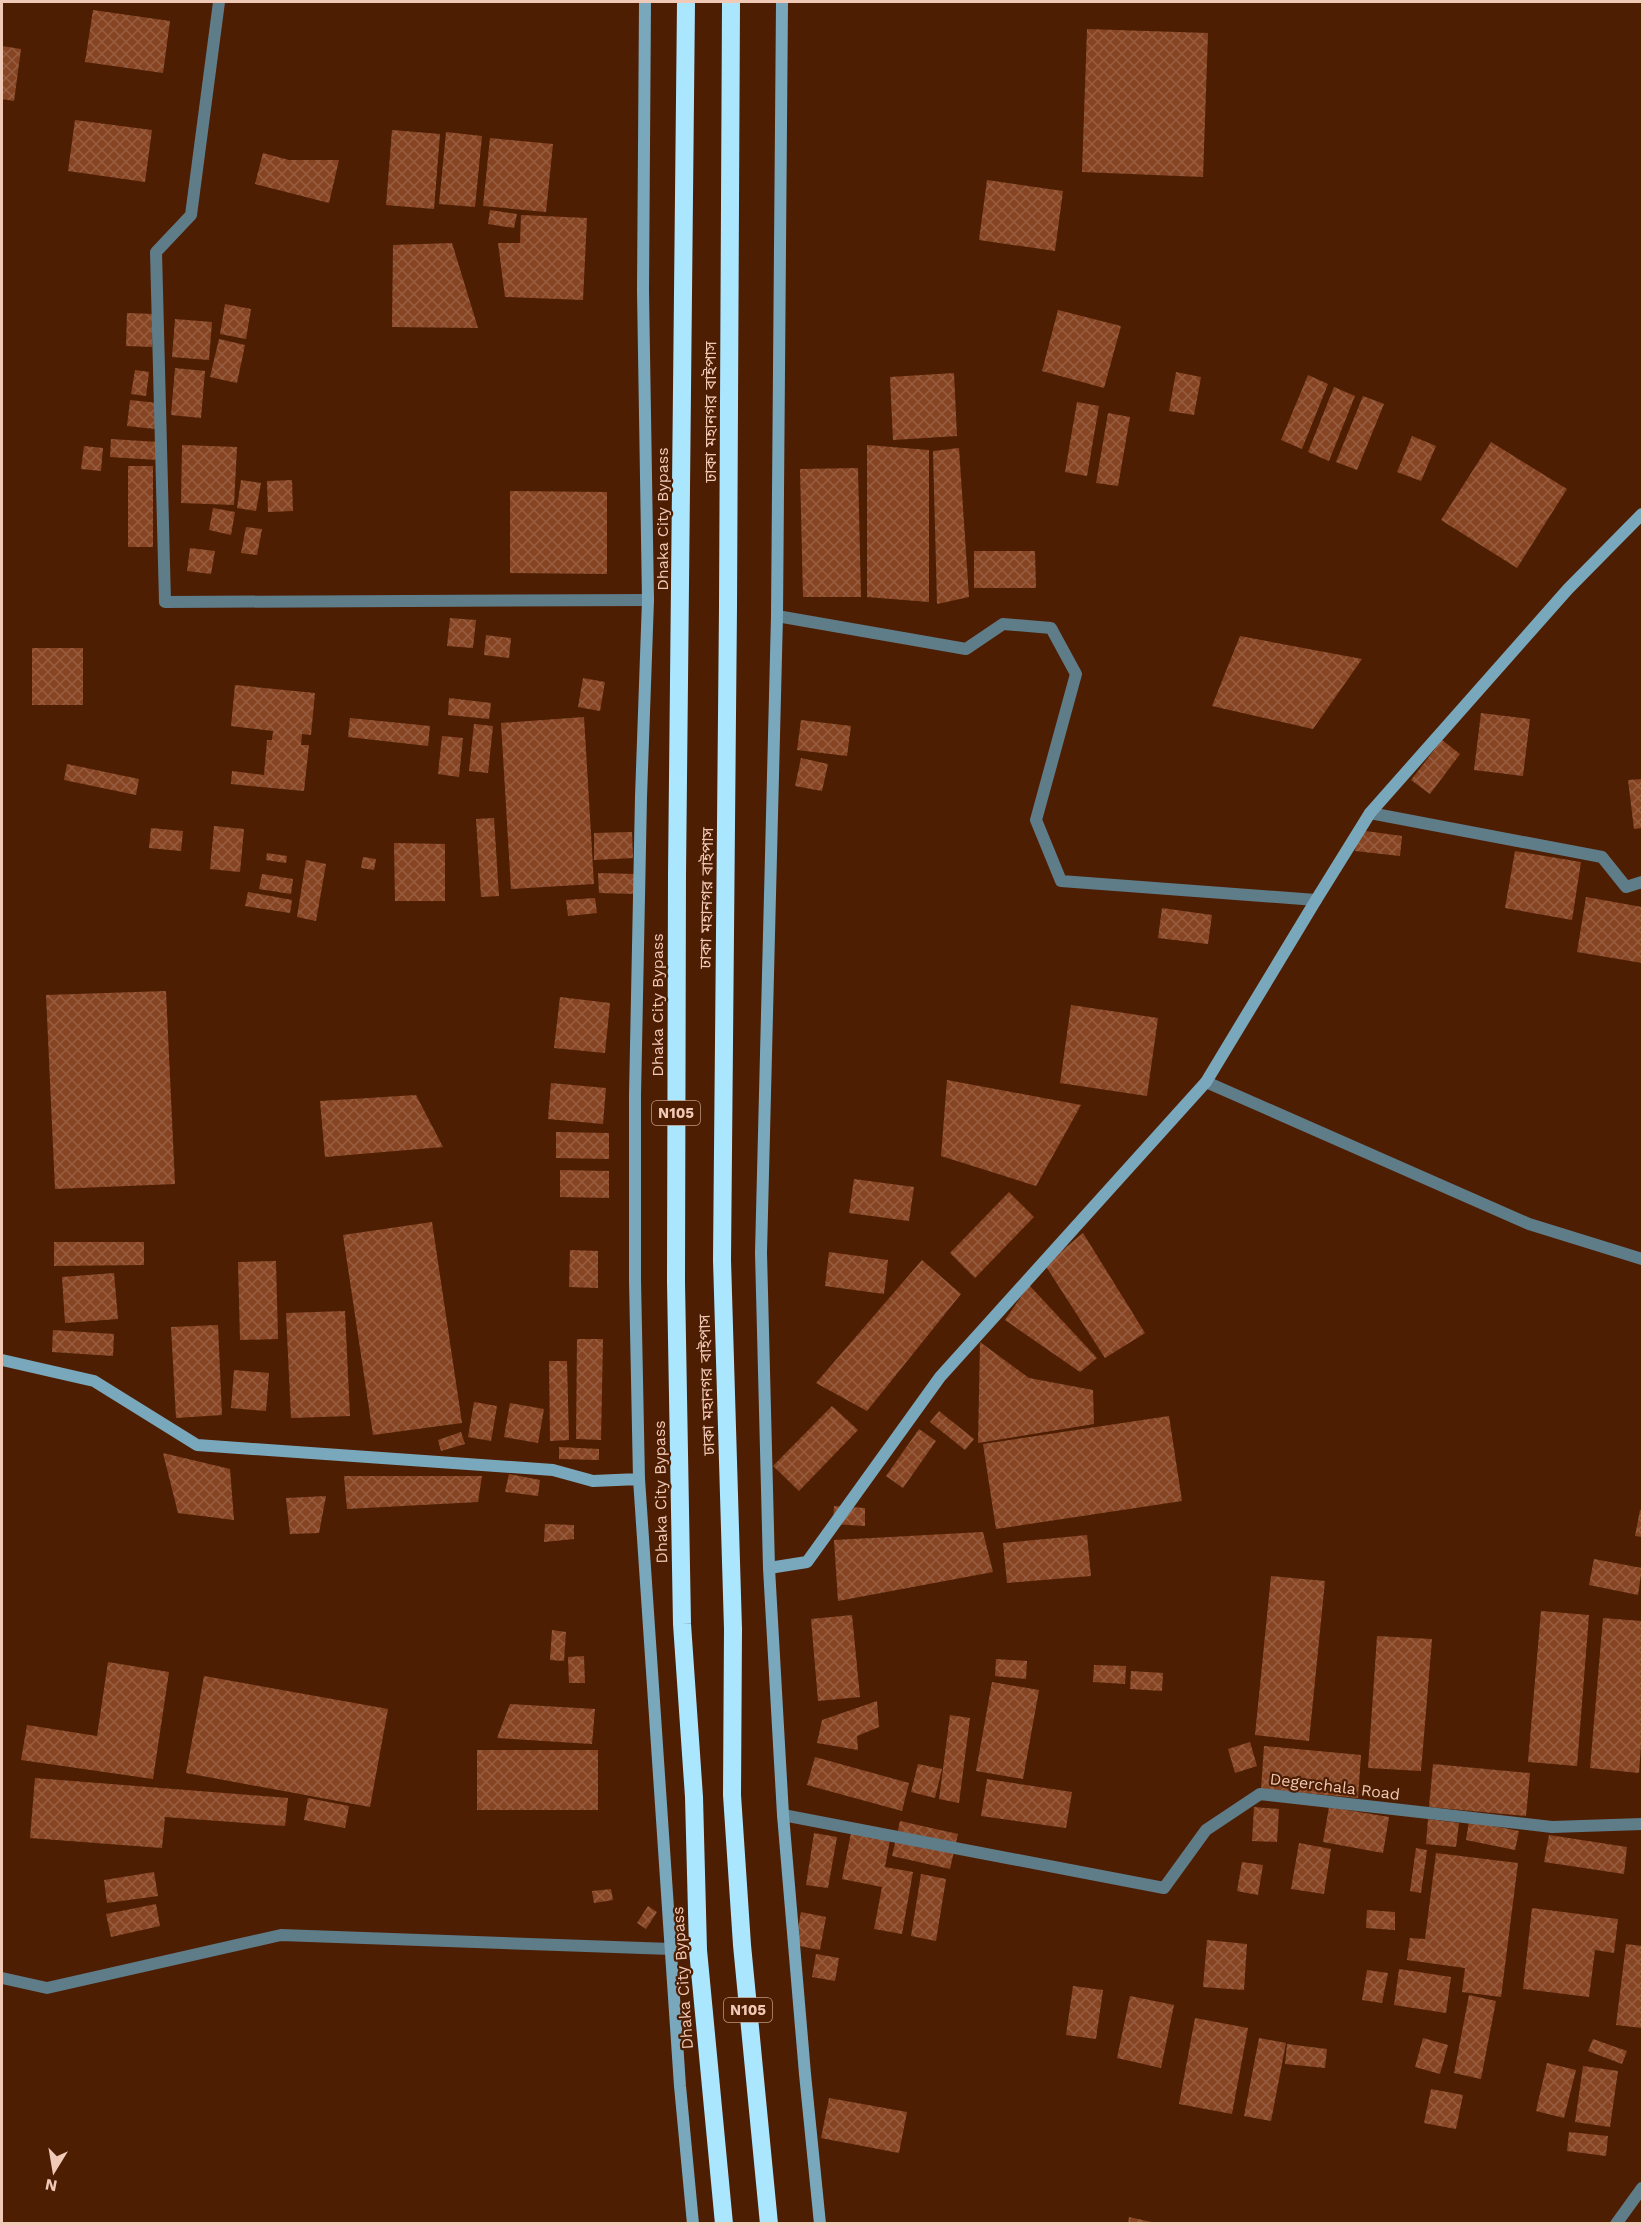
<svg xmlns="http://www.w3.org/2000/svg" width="1644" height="2225" viewBox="0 0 1644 2225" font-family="'Work Sans','Noto Sans Bengali',sans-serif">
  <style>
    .building { fill: url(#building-cross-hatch) }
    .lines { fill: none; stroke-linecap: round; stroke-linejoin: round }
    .street { stroke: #5f7c89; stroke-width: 12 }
    .secondary { stroke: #79a8bc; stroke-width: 12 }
    .highway { stroke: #abe6ff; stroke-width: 18 }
    .labels { text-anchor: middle; stroke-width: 4.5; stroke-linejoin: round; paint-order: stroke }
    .shield { fill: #4e1e03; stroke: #bf9681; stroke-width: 1.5 }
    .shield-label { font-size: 15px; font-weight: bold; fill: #f0c9b7 }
    .street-label { font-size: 16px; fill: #f0c9b7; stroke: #4e1e03 }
  </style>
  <defs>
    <pattern id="building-cross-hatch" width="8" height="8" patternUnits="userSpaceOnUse" patternTransform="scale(1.5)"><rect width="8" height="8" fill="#864423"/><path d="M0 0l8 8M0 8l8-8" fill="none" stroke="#975e41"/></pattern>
  </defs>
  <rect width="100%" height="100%" fill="#4e1e03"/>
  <!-- building -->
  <path class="building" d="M 93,10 L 170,21 L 163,73 L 85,62 Z
    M 1087,29 L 1208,33 L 1203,177 L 1082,172 Z
    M 2,46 L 21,49 L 14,101 L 2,99 Z
    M 75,120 L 152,130 L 145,182 L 68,171 Z
    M 392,130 L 440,134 L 434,209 L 386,205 Z
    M 446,132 L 482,136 L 475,207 L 439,204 Z
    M 490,138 L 553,144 L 546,212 L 483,206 Z
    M 263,153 L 289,160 L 339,160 L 329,203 L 255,184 Z
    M 987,180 L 1063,191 L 1055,251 L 979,240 Z
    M 490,210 L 517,214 L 514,228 L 488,224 Z
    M 521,215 L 587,218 L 583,300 L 505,297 L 498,243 L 520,243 Z
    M 452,243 L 478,328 L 392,327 L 393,245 Z
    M 225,304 L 251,309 L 246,339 L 220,334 Z
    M 1058,310 L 1121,326 L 1104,388 L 1042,371 Z
    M 127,313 L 154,314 L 152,347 L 126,346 Z
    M 175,319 L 212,322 L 209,360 L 172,357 Z
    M 219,339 L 245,345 L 237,383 L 210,377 Z
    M 175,368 L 205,371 L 201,418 L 171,415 Z
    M 135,370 L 149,372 L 146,396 L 131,394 Z
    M 1176,372 L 1201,377 L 1194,415 L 1169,411 Z
    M 954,373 L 957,436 L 893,440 L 890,377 Z
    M 1308,375 L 1328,384 L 1302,449 L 1281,440 Z
    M 1334,387 L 1355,396 L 1329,461 L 1308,452 Z
    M 1363,396 L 1384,404 L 1357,470 L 1336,462 Z
    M 130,400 L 158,403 L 155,429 L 127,426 Z
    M 1077,402 L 1099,406 L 1087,476 L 1065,472 Z
    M 1108,413 L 1130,417 L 1118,486 L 1096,483 Z
    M 1412,436 L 1436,446 L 1421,481 L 1397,472 Z
    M 111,439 L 159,442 L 158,460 L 110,457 Z
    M 1491,442 L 1567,489 L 1517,568 L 1441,520 Z
    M 182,445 L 237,447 L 234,505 L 181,503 Z
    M 867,445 L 929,450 L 929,602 L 867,597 Z
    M 84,446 L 103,448 L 101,471 L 81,469 Z
    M 959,448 L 969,597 L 937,604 L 933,451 Z
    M 128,466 L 153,466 L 153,547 L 128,547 Z
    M 858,468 L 861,597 L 803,597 L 800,469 Z
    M 241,480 L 261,483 L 256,511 L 237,508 Z
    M 292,480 L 293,511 L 268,512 L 267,481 Z
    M 510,491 L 607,492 L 607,574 L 510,573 Z
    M 213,508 L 235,512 L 231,535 L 209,530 Z
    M 246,527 L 262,529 L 257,555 L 241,553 Z
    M 190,548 L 215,551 L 211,574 L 187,571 Z
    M 974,551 L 1035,551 L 1036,588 L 974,588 Z
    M 450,618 L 476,620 L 473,648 L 447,646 Z
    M 486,635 L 511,638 L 509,658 L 484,655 Z
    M 1240,636 L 1362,659 L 1313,729 L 1212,706 Z
    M 32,648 L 83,648 L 83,705 L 32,705 Z
    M 583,678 L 605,682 L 600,711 L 578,707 Z
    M 235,685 L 315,693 L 311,735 L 302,734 L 301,745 L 309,745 L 304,791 L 231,784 L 232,771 L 264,775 L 267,740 L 272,740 L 273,731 L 231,726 Z
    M 449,698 L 491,703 L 489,719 L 448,715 Z
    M 1481,713 L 1530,719 L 1523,776 L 1474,770 Z
    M 584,717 L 594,884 L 511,889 L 501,723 Z
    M 350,718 L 430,726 L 428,746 L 348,737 Z
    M 801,720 L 851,726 L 847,756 L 797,750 Z
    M 474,724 L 493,726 L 488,773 L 469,771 Z
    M 442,736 L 463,738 L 459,777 L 438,774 Z
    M 1442,740 L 1460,754 L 1430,794 L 1411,780 Z
    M 801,758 L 828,764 L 822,791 L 795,786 Z
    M 67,764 L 139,779 L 136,795 L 64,780 Z
    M 1642,779 L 1642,828 L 1634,829 L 1628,780 Z
    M 494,818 L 499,896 L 481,897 L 476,819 Z
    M 214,826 L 244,829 L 240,872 L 210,869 Z
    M 151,828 L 183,831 L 181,851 L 149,848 Z
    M 1358,830 L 1402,836 L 1400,856 L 1355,851 Z
    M 632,832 L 633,858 L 594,860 L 594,833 Z
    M 394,843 L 445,844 L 445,901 L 395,901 Z
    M 1515,851 L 1581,862 L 1572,920 L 1505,908 Z
    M 267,853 L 287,856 L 286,863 L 266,860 Z
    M 363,857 L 376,859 L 374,870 L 361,868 Z
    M 306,860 L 326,864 L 316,921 L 297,917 Z
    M 598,873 L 635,874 L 635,894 L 599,893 Z
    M 262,874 L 293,879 L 291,894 L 259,889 Z
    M 248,892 L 292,900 L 290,913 L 245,906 Z
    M 1586,897 L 1642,907 L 1642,963 L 1577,952 Z
    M 595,898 L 597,913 L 568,916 L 566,900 Z
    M 1162,908 L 1212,915 L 1208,944 L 1158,938 Z
    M 166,991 L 175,1184 L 55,1189 L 46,995 Z
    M 560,997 L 610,1003 L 605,1053 L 554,1048 Z
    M 1071,1005 L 1158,1018 L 1147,1096 L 1060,1083 Z
    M 947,1080 L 1081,1105 L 1036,1186 L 941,1156 Z
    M 551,1083 L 606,1088 L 603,1124 L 548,1119 Z
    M 416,1095 L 443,1147 L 325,1157 L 320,1101 Z
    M 556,1132 L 609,1133 L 609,1159 L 556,1158 Z
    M 560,1170 L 609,1171 L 609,1198 L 560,1197 Z
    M 854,1179 L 914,1187 L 909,1221 L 849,1213 Z
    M 1009,1192 L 1034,1217 L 975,1278 L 950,1253 Z
    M 432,1222 L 462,1423 L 373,1435 L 343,1235 Z
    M 1083,1233 L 1145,1333 L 1105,1358 L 1045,1265 Z
    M 54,1242 L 144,1242 L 144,1265 L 54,1266 Z
    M 570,1250 L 598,1251 L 598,1288 L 569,1287 Z
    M 829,1252 L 888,1260 L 884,1294 L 825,1286 Z
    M 922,1260 L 961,1294 L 867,1411 L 816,1383 Z
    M 276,1261 L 278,1339 L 240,1340 L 238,1262 Z
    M 114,1273 L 118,1319 L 65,1323 L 62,1277 Z
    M 1029,1285 L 1097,1358 L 1080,1372 L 1005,1320 Z
    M 345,1311 L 350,1416 L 291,1418 L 286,1313 Z
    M 218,1325 L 222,1415 L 176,1418 L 171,1327 Z
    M 53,1330 L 114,1334 L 113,1356 L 52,1352 Z
    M 577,1339 L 603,1339 L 601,1440 L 576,1439 Z
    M 980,1342 L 1029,1378 L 1093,1390 L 1094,1424 L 978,1443 Z
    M 549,1361 L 567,1361 L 569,1440 L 550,1441 Z
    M 234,1370 L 269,1373 L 266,1411 L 231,1408 Z
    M 474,1402 L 497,1406 L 491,1441 L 468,1437 Z
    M 510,1403 L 544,1409 L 538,1443 L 504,1437 Z
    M 832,1406 L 858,1430 L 799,1491 L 773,1466 Z
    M 939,1411 L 974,1439 L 965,1450 L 930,1422 Z
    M 1169,1416 L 1182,1501 L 996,1529 L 983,1444 Z
    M 919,1429 L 936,1441 L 903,1488 L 886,1476 Z
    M 461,1432 L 465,1444 L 441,1451 L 438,1440 Z
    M 559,1447 L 599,1449 L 599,1460 L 559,1459 Z
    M 163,1453 L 230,1469 L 234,1520 L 178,1513 Z
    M 509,1474 L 540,1480 L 538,1496 L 505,1492 Z
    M 344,1476 L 482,1476 L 478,1502 L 347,1509 Z
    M 326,1496 L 319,1533 L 290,1534 L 286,1498 Z
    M 834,1506 L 865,1508 L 865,1526 L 833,1524 Z
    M 1640,1510 L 1642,1510 L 1642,1537 L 1635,1536 Z
    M 545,1524 L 574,1525 L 574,1539 L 544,1542 Z
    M 983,1532 L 993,1572 L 838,1601 L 834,1540 Z
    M 1087,1535 L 1091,1576 L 1007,1583 L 1003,1543 Z
    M 1594,1559 L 1642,1568 L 1638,1595 L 1589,1585 Z
    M 1271,1576 L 1325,1581 L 1309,1741 L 1255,1735 Z
    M 1541,1611 L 1589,1615 L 1577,1766 L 1528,1762 Z
    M 852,1615 L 860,1697 L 818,1701 L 811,1619 Z
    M 1603,1618 L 1642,1621 L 1642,1731 L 1639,1773 L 1590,1768 Z
    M 552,1630 L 566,1632 L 564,1661 L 550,1660 Z
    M 1377,1636 L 1432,1639 L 1421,1771 L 1368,1768 Z
    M 584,1656 L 585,1683 L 569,1683 L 568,1657 Z
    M 996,1659 L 1027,1661 L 1026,1679 L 995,1676 Z
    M 108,1662 L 169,1672 L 153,1779 L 21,1760 L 27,1725 L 97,1736 Z
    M 1094,1665 L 1126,1666 L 1125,1684 L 1093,1682 Z
    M 1131,1671 L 1163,1673 L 1162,1691 L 1130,1689 Z
    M 204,1676 L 388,1709 L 370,1807 L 186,1773 Z
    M 992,1682 L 1039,1690 L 1023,1779 L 976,1771 Z
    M 877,1701 L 879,1727 L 857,1736 L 858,1750 L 817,1743 L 822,1720 Z
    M 510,1704 L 595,1709 L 592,1744 L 497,1738 Z
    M 950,1715 L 970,1718 L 959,1803 L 939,1799 Z
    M 1250,1742 L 1257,1766 L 1235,1773 L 1228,1749 Z
    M 1264,1746 L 1361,1755 L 1358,1798 L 1261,1789 Z
    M 477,1750 L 598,1750 L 598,1810 L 477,1810 Z
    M 815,1757 L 909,1783 L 902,1811 L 807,1785 Z
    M 918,1764 L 942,1769 L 935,1798 L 911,1792 Z
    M 1433,1764 L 1530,1773 L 1526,1816 L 1429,1807 Z
    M 35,1778 L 288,1798 L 285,1826 L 165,1817 L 162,1848 L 30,1838 Z
    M 987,1779 L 1072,1792 L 1066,1828 L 981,1816 Z
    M 308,1798 L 349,1806 L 345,1828 L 304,1820 Z
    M 1254,1807 L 1279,1809 L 1277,1842 L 1252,1841 Z
    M 1329,1807 L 1389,1817 L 1383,1853 L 1323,1842 Z
    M 1428,1819 L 1459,1823 L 1456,1847 L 1426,1844 Z
    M 900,1821 L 958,1834 L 950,1869 L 892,1856 Z
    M 1469,1821 L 1519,1831 L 1515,1850 L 1466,1840 Z
    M 814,1833 L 837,1837 L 828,1888 L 806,1885 Z
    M 851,1833 L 890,1840 L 885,1867 L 913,1872 L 902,1934 L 874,1929 L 882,1887 L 842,1879 Z
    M 1549,1835 L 1627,1847 L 1624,1874 L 1544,1862 Z
    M 1299,1843 L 1331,1849 L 1324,1894 L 1291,1889 Z
    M 1416,1848 L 1427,1850 L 1421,1893 L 1410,1891 Z
    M 1436,1853 L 1518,1863 L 1501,1997 L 1462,1992 L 1465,1968 L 1407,1960 L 1410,1938 L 1425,1939 Z
    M 1242,1862 L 1263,1865 L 1258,1895 L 1237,1891 Z
    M 154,1872 L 158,1896 L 107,1903 L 104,1880 Z
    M 921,1874 L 946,1879 L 936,1941 L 911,1936 Z
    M 611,1889 L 613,1900 L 594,1903 L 592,1891 Z
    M 156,1904 L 160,1926 L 111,1937 L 106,1914 Z
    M 648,1906 L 657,1912 L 646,1929 L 637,1923 Z
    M 1532,1908 L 1618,1919 L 1614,1953 L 1595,1950 L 1589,1997 L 1523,1989 Z
    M 1367,1910 L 1395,1912 L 1395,1930 L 1366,1928 Z
    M 801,1912 L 826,1917 L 820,1950 L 795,1945 Z
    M 1207,1940 L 1247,1944 L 1244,1990 L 1203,1987 Z
    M 1626,1944 L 1642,1946 L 1642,2028 L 1616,2025 Z
    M 816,1954 L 839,1958 L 835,1981 L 812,1977 Z
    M 1399,1969 L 1451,1977 L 1446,2013 L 1394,2005 Z
    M 1367,1970 L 1388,1973 L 1382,2003 L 1362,2000 Z
    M 1073,1986 L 1103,1990 L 1096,2039 L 1066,2035 Z
    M 1469,1995 L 1496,2001 L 1481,2079 L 1454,2073 Z
    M 1130,1996 L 1174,2005 L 1161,2068 L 1117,2058 Z
    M 1195,2018 L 1248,2028 L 1232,2114 L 1179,2104 Z
    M 1259,2038 L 1286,2043 L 1271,2121 L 1244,2116 Z
    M 1423,2038 L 1448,2045 L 1440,2074 L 1415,2067 Z
    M 1593,2039 L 1627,2051 L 1622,2064 L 1588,2051 Z
    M 1287,2044 L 1327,2049 L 1325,2068 L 1285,2064 Z
    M 1547,2063 L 1576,2070 L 1564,2118 L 1536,2111 Z
    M 1583,2066 L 1618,2071 L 1610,2127 L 1575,2122 Z
    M 1431,2089 L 1463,2095 L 1456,2129 L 1424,2123 Z
    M 829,2098 L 907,2112 L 899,2153 L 821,2138 Z
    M 1569,2132 L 1608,2136 L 1606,2156 L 1567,2151 Z
    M 1129,2217 L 1156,2223 L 1156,2224 L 1128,2224 Z"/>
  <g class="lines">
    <!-- street -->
    <path class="street" d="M 219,2 L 191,215 L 156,252 L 165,602 L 648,600
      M 777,616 L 966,649 L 1003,624 L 1051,628 L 1076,674 L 1036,820 L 1061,881 L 1316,900
      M 1370,813 L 1602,857 L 1626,887 L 1642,882
      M 1206,1082 L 1529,1224 L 1642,1259
      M 783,1815 L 1164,1888 L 1206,1830 L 1260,1794 L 1552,1827 L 1642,1824
      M 2,1978 L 47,1988 L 281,1935 L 671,1949
      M 1616,2224 L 1642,2188"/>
    <!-- secondary -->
    <path class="secondary" d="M 645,2 L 643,291 L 648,600 L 641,797 L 635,1096 L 635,1280 L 639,1479 L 680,2086 L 693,2224
      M 782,2 L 777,616 L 761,1253 L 769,1568 L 783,1815 L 805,2074 L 820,2224
      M 2,1360 L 94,1381 L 197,1445 L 553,1470 L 593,1481 L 639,1479
      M 769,1568 L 807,1562 L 940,1377 L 1206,1082 L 1316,900 L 1370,813 L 1568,589 L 1642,514"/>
    <!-- highway -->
    <path class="highway" d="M 686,2 L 677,875 L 676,1282 L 682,1624 L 694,1797 L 698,1950 L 724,2224
      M 731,2 L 728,607 L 722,1260 L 733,1629 L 732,1795 L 742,1945 L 769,2224"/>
  </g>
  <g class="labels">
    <!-- shield labels -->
    <g class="shield">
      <rect x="652" y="1101" width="48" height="24" rx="4.5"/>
      <rect x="724" y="1998" width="48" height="24" rx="4.5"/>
    </g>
    <g class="shield-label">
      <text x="676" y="1118">N105</text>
      <text x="748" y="2015">N105</text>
    </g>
    <!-- street labels -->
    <g class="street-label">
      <text transform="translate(710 412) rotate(-90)" y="6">ঢাকা মহানগর বাইপাস</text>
      <text transform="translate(662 519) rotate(-90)" y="6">Dhaka City Bypass</text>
      <text transform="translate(706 898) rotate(-89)" y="6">ঢাকা মহানগর বাইপাস</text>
      <text transform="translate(657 1005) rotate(-90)" y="6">Dhaka City Bypass</text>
      <text transform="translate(706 1385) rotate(-92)" y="6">ঢাকা মহানগর বাইপাস</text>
      <text transform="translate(660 1492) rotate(-91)" y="6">Dhaka City Bypass</text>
      <text transform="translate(1335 1786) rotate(7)" y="6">Degerchala Road</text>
      <text transform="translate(682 1978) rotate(-94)" y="6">Dhaka City Bypass</text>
    </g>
  </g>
  <!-- border -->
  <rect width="1644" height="2225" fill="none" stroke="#f0c9b7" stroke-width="6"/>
  <!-- north arrow -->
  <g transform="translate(54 2171) rotate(191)" stroke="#4e1e03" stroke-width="4.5" paint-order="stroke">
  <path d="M0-4.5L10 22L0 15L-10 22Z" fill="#f0c9b7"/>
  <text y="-9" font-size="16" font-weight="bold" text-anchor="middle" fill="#f0c9b7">N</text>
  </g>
</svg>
